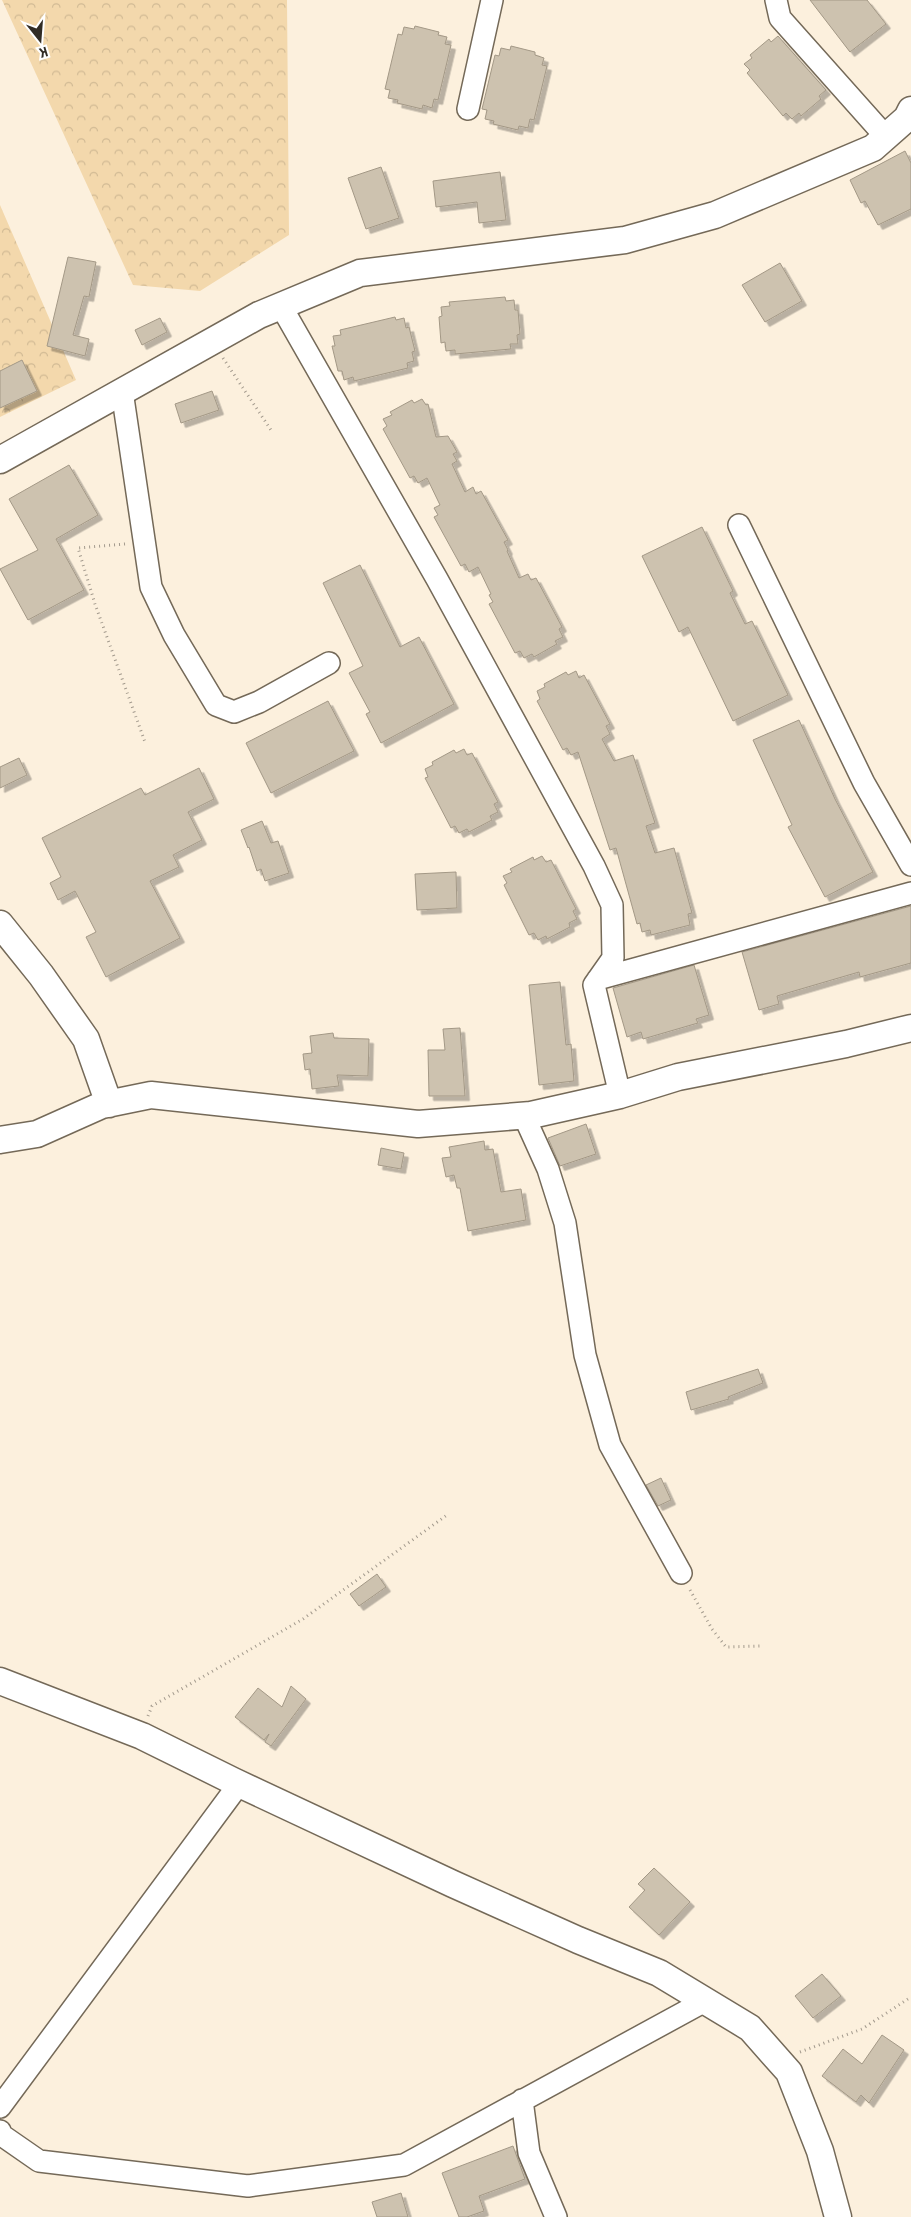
<svg xmlns="http://www.w3.org/2000/svg" width="911" height="2217" viewBox="0 0 911 2217" font-family="'Titillium Web',sans-serif">
  <style>
    .forest { fill: url(#forest-crowns) }
    .building { fill: #cdc2af; stroke: #a39886; filter: url(#shadow) }
    .lines { fill: none; stroke-linecap: round; stroke-linejoin: round }
    .minor-casing { stroke: #746958; stroke-width: 24 }
    .tertiary-casing { stroke: #746958; stroke-width: 29 }
    .path { stroke: #a39a8d; stroke-width: 3; stroke-dasharray: 1 4; stroke-linecap: butt }
    .minor { stroke: #fff; stroke-width: 21 }
    .tertiary { stroke: #fff; stroke-width: 26 }
  </style>
  <defs>
    <pattern id="forest-crowns" width="20" height="18" patternUnits="userSpaceOnUse" patternTransform="scale(1.25)"><rect width="20" height="18" fill="#f3d8ac"/><path d="M2 6a3 3 0 1 1 6 0M12 15a3 3 0 1 1 6 0" fill="none" stroke="#d1ba94"/></pattern>
    <filter id="shadow"><feDropShadow dx="4.5" dy="4.5" stdDeviation="0" flood-color="#0004"/></filter>
  </defs>
  <rect width="100%" height="100%" fill="#fcf0dd"/>
  <!-- forest -->
  <path class="forest" d="M 2,0 L 287,0 L 289,235 L 200,291 L 133,285 Z
    M 0,205 L 76,380 L 0,417 Z"/>
  <!-- building -->
  <path class="building" d="M 810,0 L 867,0 L 886,24 L 850,52 Z
    M 415,26 L 439,32 L 438,35 L 447,37 L 445,44 L 451,45 L 438,100 L 434,99 L 432,108 L 423,105 L 422,109 L 397,103 L 398,100 L 388,98 L 390,90 L 385,89 L 398,34 L 402,35 L 404,27 L 414,29 Z
    M 778,36 L 826,90 L 819,96 L 821,99 L 801,116 L 799,113 L 792,119 L 786,113 L 783,116 L 747,73 L 750,70 L 744,64 L 752,58 L 750,55 L 769,39 L 771,42 Z
    M 511,46 L 535,52 L 535,55 L 544,58 L 542,65 L 547,66 L 534,120 L 530,119 L 528,128 L 519,126 L 518,130 L 493,124 L 494,121 L 485,119 L 487,110 L 482,109 L 495,55 L 499,56 L 501,48 L 510,50 Z
    M 905,151 L 911,163 L 911,209 L 878,225 L 865,201 L 861,203 L 850,180 Z
    M 381,167 L 399,218 L 366,229 L 348,178 Z
    M 500,172 L 506,220 L 479,223 L 477,202 L 436,207 L 433,181 Z
    M 68,257 L 96,262 L 89,297 L 84,296 L 73,335 L 89,339 L 85,356 L 47,346 Z
    M 780,263 L 802,301 L 765,322 L 742,285 Z
    M 505,297 L 506,301 L 514,300 L 515,310 L 518,310 L 520,334 L 517,335 L 518,344 L 510,344 L 511,349 L 455,354 L 455,350 L 446,351 L 445,342 L 441,343 L 439,317 L 442,316 L 441,307 L 450,306 L 449,302 Z
    M 395,317 L 396,320 L 404,318 L 406,328 L 409,327 L 415,351 L 412,352 L 414,361 L 407,363 L 408,368 L 354,381 L 353,377 L 344,380 L 342,371 L 338,371 L 332,346 L 335,346 L 333,336 L 341,335 L 340,330 Z
    M 160,318 L 167,332 L 142,345 L 135,330 Z
    M 22,360 L 37,391 L 0,408 L 0,371 Z
    M 212,391 L 219,410 L 181,423 L 175,404 Z
    M 422,399 L 426,405 L 428,404 L 436,437 L 448,436 L 457,452 L 453,454 L 457,461 L 452,464 L 465,492 L 473,487 L 476,494 L 481,491 L 508,540 L 504,542 L 508,550 L 507,551 L 519,578 L 528,574 L 531,580 L 536,578 L 562,627 L 559,629 L 563,637 L 555,641 L 557,644 L 534,657 L 532,654 L 524,658 L 520,651 L 515,653 L 489,604 L 493,602 L 489,595 L 491,594 L 478,567 L 469,572 L 465,564 L 461,566 L 434,517 L 438,515 L 434,508 L 440,505 L 427,478 L 418,483 L 414,476 L 410,478 L 383,429 L 387,426 L 383,419 L 392,415 L 390,412 L 412,400 L 414,403 Z
    M 69,465 L 98,515 L 56,539 L 84,590 L 28,620 L 0,569 L 38,550 L 9,499 Z
    M 702,527 L 733,591 L 730,593 L 745,624 L 752,621 L 788,695 L 733,721 L 688,627 L 679,632 L 642,556 Z
    M 360,565 L 400,647 L 419,637 L 454,704 L 381,743 L 366,714 L 370,712 L 349,673 L 363,666 L 323,583 Z
    M 576,671 L 579,678 L 584,675 L 610,724 L 606,726 L 610,734 L 602,739 L 614,761 L 633,755 L 655,823 L 646,826 L 655,853 L 674,848 L 692,913 L 688,914 L 690,925 L 651,935 L 650,930 L 642,932 L 640,923 L 637,924 L 616,848 L 610,850 L 578,752 L 571,755 L 567,748 L 563,750 L 537,701 L 540,699 L 537,691 L 545,687 L 544,684 L 566,672 L 568,675 Z
    M 328,701 L 354,751 L 271,793 L 246,743 Z
    M 799,720 L 835,799 L 873,872 L 825,897 L 788,827 L 792,825 L 753,740 Z
    M 464,749 L 467,755 L 472,753 L 498,802 L 494,804 L 498,812 L 490,816 L 492,820 L 469,832 L 467,829 L 459,833 L 455,826 L 451,828 L 425,778 L 428,777 L 425,769 L 433,765 L 432,762 L 454,750 L 456,753 Z
    M 19,758 L 27,775 L 0,788 L 0,767 Z
    M 199,768 L 214,799 L 188,812 L 202,840 L 173,855 L 179,867 L 150,881 L 180,938 L 106,977 L 86,937 L 96,932 L 75,891 L 58,900 L 50,883 L 61,877 L 42,838 L 141,788 L 145,795 Z
    M 262,821 L 271,843 L 278,841 L 289,873 L 265,881 L 261,869 L 257,871 L 249,847 L 248,848 L 241,830 Z
    M 542,856 L 546,862 L 551,860 L 576,909 L 573,911 L 577,919 L 569,923 L 570,927 L 547,939 L 546,936 L 538,940 L 534,933 L 529,935 L 504,885 L 507,883 L 503,876 L 512,872 L 510,869 L 533,857 L 534,860 Z
    M 456,872 L 457,908 L 417,910 L 415,874 Z
    M 911,906 L 911,963 L 860,977 L 859,972 L 777,996 L 779,1004 L 759,1010 L 742,952 Z
    M 694,965 L 709,1015 L 696,1019 L 698,1023 L 643,1039 L 641,1032 L 627,1037 L 613,988 Z
    M 560,982 L 566,1045 L 571,1044 L 574,1081 L 539,1085 L 529,985 Z
    M 460,1028 L 465,1096 L 429,1096 L 428,1050 L 445,1050 L 443,1029 Z
    M 333,1033 L 334,1038 L 369,1039 L 368,1076 L 337,1075 L 339,1086 L 312,1089 L 310,1069 L 305,1070 L 303,1054 L 312,1053 L 310,1036 Z
    M 586,1124 L 596,1154 L 560,1166 L 548,1138 Z
    M 484,1141 L 485,1150 L 493,1149 L 501,1192 L 521,1189 L 526,1220 L 468,1231 L 460,1188 L 457,1188 L 454,1175 L 446,1177 L 442,1158 L 451,1157 L 449,1147 Z
    M 381,1148 L 404,1153 L 401,1169 L 378,1165 Z
    M 758,1369 L 763,1383 L 728,1397 L 729,1399 L 691,1410 L 686,1392 Z
    M 661,1478 L 671,1500 L 658,1506 L 646,1485 Z
    M 377,1574 L 386,1587 L 359,1606 L 350,1594 Z
    M 291,1686 L 306,1699 L 271,1746 L 265,1742 L 269,1734 L 264,1740 L 235,1717 L 258,1688 L 282,1707 Z
    M 654,1868 L 690,1902 L 659,1935 L 629,1907 L 645,1890 L 638,1884 Z
    M 822,1974 L 841,1996 L 813,2018 L 795,1996 Z
    M 882,2035 L 904,2050 L 869,2103 L 861,2095 L 856,2102 L 822,2076 L 843,2049 L 862,2064 Z
    M 513,2146 L 525,2179 L 479,2196 L 484,2211 L 467,2217 L 459,2217 L 442,2173 Z
    M 401,2193 L 408,2217 L 377,2217 L 372,2202 Z"/>
  <g class="lines">
    <!-- minor casing -->
    <g class="minor-casing">
      <path id="minor" d="M 776,0 L 780,18 L 886,137
        M 468,109 L 492,0
        M 281,306 L 437,579 L 594,866 L 612,905 L 613,958 L 594,985 L 620,1095
        M 122,391 L 151,587 L 174,635 L 216,705 L 234,712 L 259,702 L 329,663
        M 739,525 L 864,783 L 911,865
        M 598,979 L 911,893
        M 524,1116 L 548,1169 L 565,1223 L 585,1355 L 610,1445 L 681,1573
        M 522,2100 L 529,2153 L 556,2217
        M 0,2107 L 239,1784
        M 0,2131 L 0,2134 L 39,2161 L 248,2186 L 404,2165 L 705,2001"/>
    </g>
    <!-- tertiary casing -->
    <g class="tertiary-casing">
      <path id="tertiary" d="M 0,460 L 259,315 L 360,273 L 625,240 L 715,215 L 873,148 L 907,118 L 911,110
        M 0,924 L 41,975 L 86,1039 L 109,1104
        M 0,1140 L 37,1134 L 102,1105 L 151,1095 L 418,1124 L 531,1115 L 620,1095 L 678,1077 L 846,1044 L 911,1028
        M 0,1681 L 142,1736 L 233,1781 L 453,1884 L 578,1940 L 659,1973 L 750,2028 L 789,2072 L 820,2151 L 838,2217"/>
    </g>
    <!-- path -->
    <path class="path" d="M 223,358 L 271,430
      M 125,544 L 78,548 L 95,604 L 145,742
      M 690,1590 L 712,1629 L 726,1647 L 760,1646
      M 148,1716 L 152,1706 L 303,1619 L 447,1515
      M 800,2052 L 862,2029 L 911,1997"/>
    <!-- minor -->
    <use href="#minor" class="minor"/>
    <!-- tertiary -->
    <use href="#tertiary" class="tertiary"/>
  </g>
  <!-- north arrow -->
  <g transform="translate(40 40) rotate(163)" stroke="#ffffff" stroke-width="4" paint-order="stroke">
  <path d="M0-4L9 19L0 12L-9 19Z" fill="#312c25"/>
  <text y="-8" font-size="14" font-weight="bold" text-anchor="middle" fill="#312c25">K</text>
  </g>
</svg>
